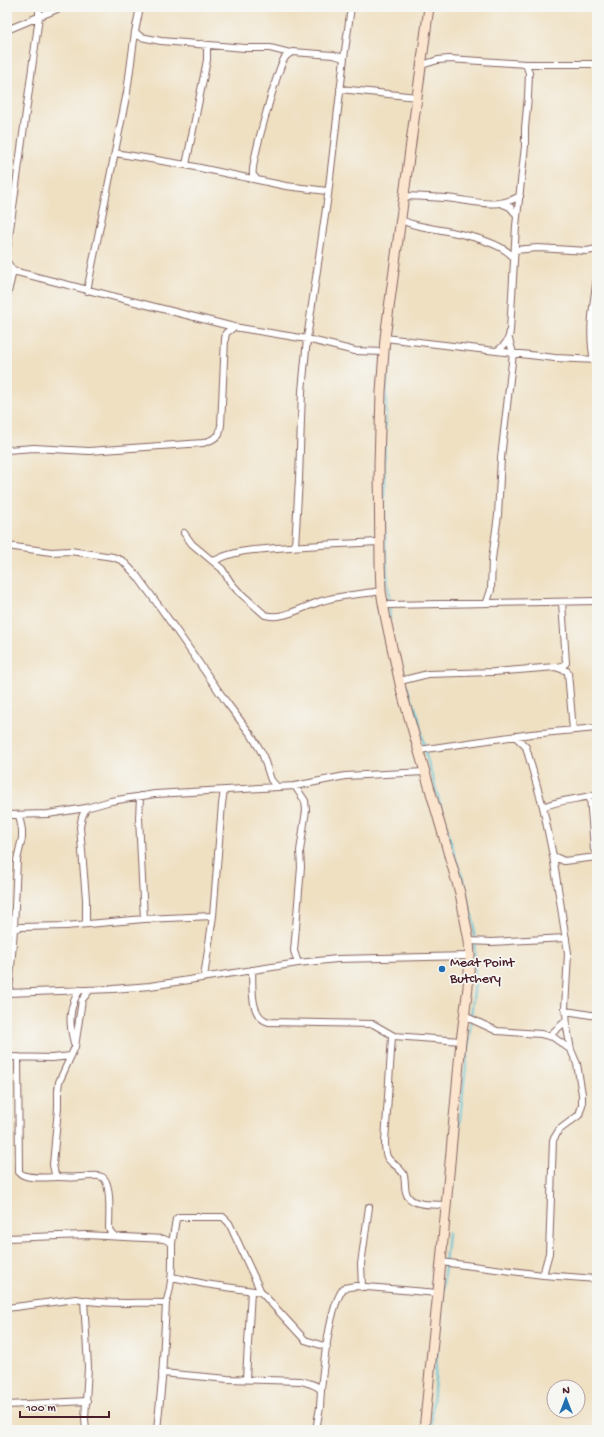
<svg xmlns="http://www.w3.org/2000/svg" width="604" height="1437" viewBox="0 0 604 1437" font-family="'Gochi Hand',sans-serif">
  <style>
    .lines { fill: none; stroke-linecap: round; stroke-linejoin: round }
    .stream { stroke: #59c1d6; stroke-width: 2 }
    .street-casing { stroke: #846360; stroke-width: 8 }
    .secondary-casing { stroke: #846360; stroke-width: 11 }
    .street { stroke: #fff; stroke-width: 6 }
    .secondary { stroke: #fce5cf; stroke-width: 9 }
    .poi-dot { fill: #1f6fb2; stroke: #f6f6f2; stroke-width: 1.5 }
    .labels { text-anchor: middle; stroke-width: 3.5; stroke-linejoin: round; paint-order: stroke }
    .poi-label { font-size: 14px; fill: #4a1f2b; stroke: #f6f6f2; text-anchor: start }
  </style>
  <rect width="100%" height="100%" fill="#f6f6f2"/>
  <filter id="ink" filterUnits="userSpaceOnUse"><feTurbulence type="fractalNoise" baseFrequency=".025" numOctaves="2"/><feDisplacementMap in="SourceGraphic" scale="8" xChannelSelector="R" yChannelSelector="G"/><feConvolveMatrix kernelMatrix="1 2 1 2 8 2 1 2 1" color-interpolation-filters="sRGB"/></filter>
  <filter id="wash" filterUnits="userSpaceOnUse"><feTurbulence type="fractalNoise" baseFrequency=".012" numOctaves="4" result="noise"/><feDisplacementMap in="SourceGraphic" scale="16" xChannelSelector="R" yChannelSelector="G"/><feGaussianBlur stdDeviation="0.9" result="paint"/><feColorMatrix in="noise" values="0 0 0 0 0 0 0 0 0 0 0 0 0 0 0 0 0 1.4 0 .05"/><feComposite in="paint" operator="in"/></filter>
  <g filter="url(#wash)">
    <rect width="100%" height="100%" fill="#efe0c2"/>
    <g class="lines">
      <!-- stream -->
      <path class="stream" d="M 389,603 L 384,518 L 385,434 L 388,356 L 392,318
        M 389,607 L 390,619
        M 402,674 L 418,715 L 426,755 L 457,863 L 463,879 L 469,906 L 474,923 L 475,984 L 471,1016
        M 453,1181 L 471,1021
        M 431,1430 L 439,1328 L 448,1233"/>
    </g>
  </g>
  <g filter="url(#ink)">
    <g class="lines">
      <!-- street casing -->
      <g class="street-casing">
        <path id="street" d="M 7,30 L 62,7
          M 135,32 L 141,37 L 161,41 L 245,48 L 270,48 L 290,53
          M 421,64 L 425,64 L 438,60 L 449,59 L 526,64 L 597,64
          M 340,89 L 417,97
          M 115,153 L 186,165 L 286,186 L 327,191
          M 186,165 L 207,60 L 207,48 L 202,44
          M 257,180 C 257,179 254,176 253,175 C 250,165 277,72 284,59 C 286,56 289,53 293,52 L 333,55 L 344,58
          M 403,192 L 407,196 C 423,197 438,197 454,199 C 477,202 498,209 520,196
          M 503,204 L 510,207 L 517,215
          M 401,219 C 408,225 421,226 430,228 C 453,232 500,240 514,258
          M 515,250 L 538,248 L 587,251 L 597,249
          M 7,251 L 39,17 L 39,7
          M 7,262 L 13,271 L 234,327
          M 87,291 L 127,92 L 135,32 L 140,7
          M 7,296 L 13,271
          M 385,338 L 555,358 L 597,360
          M 497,351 C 505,345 509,341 510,331 L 516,226 L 525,146 L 525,128 L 528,97 L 529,73 L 526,64
          M 594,360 C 588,332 593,306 597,278
          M 7,450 L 34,448 L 89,451 L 203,443 L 211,440 L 219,435 L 221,425 L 225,339 L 226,333 L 234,327 L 307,339 L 355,351 L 384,352
          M 184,533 L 192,544 L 222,569 L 231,583 L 238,591 L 265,615 C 283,621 308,604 325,600 C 343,595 363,594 381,591
          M 7,546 L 51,552 L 70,551 L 113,557 L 123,561 L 137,576 L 162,610 L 227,703 L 252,736 L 262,753 L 271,780 L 277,787
          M 295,546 L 299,479 L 302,391 L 307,339 L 328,195 L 344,58 L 351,7
          M 214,561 C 236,550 253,550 277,548 C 311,545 345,544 379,542
          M 487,602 L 491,590 L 492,559 L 498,515 L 501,458 L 513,353 L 509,339
          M 383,604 L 389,605 L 597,601
          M 557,667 L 562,666 L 566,663 L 562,602
          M 400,681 L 428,674 L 494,672 L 555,667 L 567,671 L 568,673 L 573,730
          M 515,736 L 526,747 L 543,807 L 553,856 L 568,953 L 565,1009 L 566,1011 L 597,1016
          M 419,750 L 531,734 L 597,728
          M 295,786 L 305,801 L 306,810 L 300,851 L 301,867 L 294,951 L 298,963
          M 140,796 L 139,818 L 144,919
          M 590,796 L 594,849 L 597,856
          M 543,807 C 560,799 579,800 597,794
          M 7,815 L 48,814 L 86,808 L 111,801 L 155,794 L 295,786 L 345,776 L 425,772
          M 553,856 L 564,861 L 597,857
          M 86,924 L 86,899 L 80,827 L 82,817 L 86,808
          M 14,929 L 21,927 L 66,926 L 144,919 L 213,916
          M 469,941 L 491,942 L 566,938
          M 252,970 C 253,987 249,1017 269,1022 L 373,1024 L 394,1036 L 461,1041
          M 204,977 L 213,916 L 222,804 L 224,790
          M 90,990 L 82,1000 L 75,1047 L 59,1082 L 58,1090 L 58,1108 L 53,1165 L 55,1174 L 58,1177 C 65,1177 73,1178 80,1177 C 86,1177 96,1174 102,1177 C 112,1182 109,1217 109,1228 L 110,1231 L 114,1236
          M 7,993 L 113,989 L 150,986 L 298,963 L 337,959 L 470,956
          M 9,993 L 14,929 L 17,860 L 22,838 L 22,830 L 19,815
          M 566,1011 L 567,1028 L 571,1050
          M 465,1014 L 471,1019 L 497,1031 L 541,1034 L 553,1037 L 571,1050 L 577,1064 L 582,1094 L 582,1105 L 579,1115 L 559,1130 L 553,1140 L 549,1253 L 543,1275
          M 549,1036 L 566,1021
          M 392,1037 L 385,1141 C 385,1165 391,1158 403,1173 C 406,1179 404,1186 406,1192 C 409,1207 434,1204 446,1205
          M 74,1043 C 69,1024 68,1007 80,990
          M 7,1057 L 52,1058 L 71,1056
          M 18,1057 L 19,1172 C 25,1180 49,1177 58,1177
          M 7,1238 L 85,1235 L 164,1239 L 172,1243 C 172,1264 173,1283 166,1303 L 162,1380 L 157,1430
          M 172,1243 L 176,1219 L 179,1217 L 223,1217 L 229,1223 L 261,1292 L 305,1340 L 327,1347
          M 441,1262 L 543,1275 L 597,1279
          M 172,1277 L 205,1284 L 261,1292
          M 362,1287 L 361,1264 L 369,1207
          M 84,1300 L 88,1367 L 85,1419 L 86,1430
          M 7,1308 L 76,1299 C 105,1305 137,1302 166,1303
          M 162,1373 L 228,1379 L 301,1381 C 308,1383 316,1384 321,1390 L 320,1407 L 316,1430
          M 246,1379 L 251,1291
          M 321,1390 C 323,1368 330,1303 344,1288 L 355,1286 L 438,1293
          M 7,1405 L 87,1401"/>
      </g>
      <!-- secondary casing -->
      <g class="secondary-casing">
        <path id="secondary" d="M 424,1430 L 441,1262 L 461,1041 L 468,987 L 470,956 L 469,941 L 460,893 L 402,693 L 386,620 L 381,591 L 380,563 L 379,465 L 381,392 L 385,338 L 429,7"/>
      </g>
      <!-- street -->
      <use href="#street" class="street"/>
      <!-- secondary -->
      <use href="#secondary" class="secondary"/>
    </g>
  </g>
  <!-- markers -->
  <circle class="poi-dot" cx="442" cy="969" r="4"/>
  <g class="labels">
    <!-- poi labels -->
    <g class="poi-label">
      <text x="450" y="966">Meat Point<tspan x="450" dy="16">Butchery</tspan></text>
    </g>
  </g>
  <!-- margin -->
  <rect width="604" height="1437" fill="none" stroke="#f6f6f2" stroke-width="24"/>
  <!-- north arrow -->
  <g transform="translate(566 1399)"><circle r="19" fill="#f6f6f2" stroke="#b1a0a2"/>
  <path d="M0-3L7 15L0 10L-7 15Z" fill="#1f6fb2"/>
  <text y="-6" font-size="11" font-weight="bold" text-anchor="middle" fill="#4a1f2b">N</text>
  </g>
  <!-- scale -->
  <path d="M20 1411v6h89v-6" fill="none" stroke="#4a1f2b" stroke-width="2"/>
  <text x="26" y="1411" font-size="12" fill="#4a1f2b" stroke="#f6f6f2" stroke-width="3" paint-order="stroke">100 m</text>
</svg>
